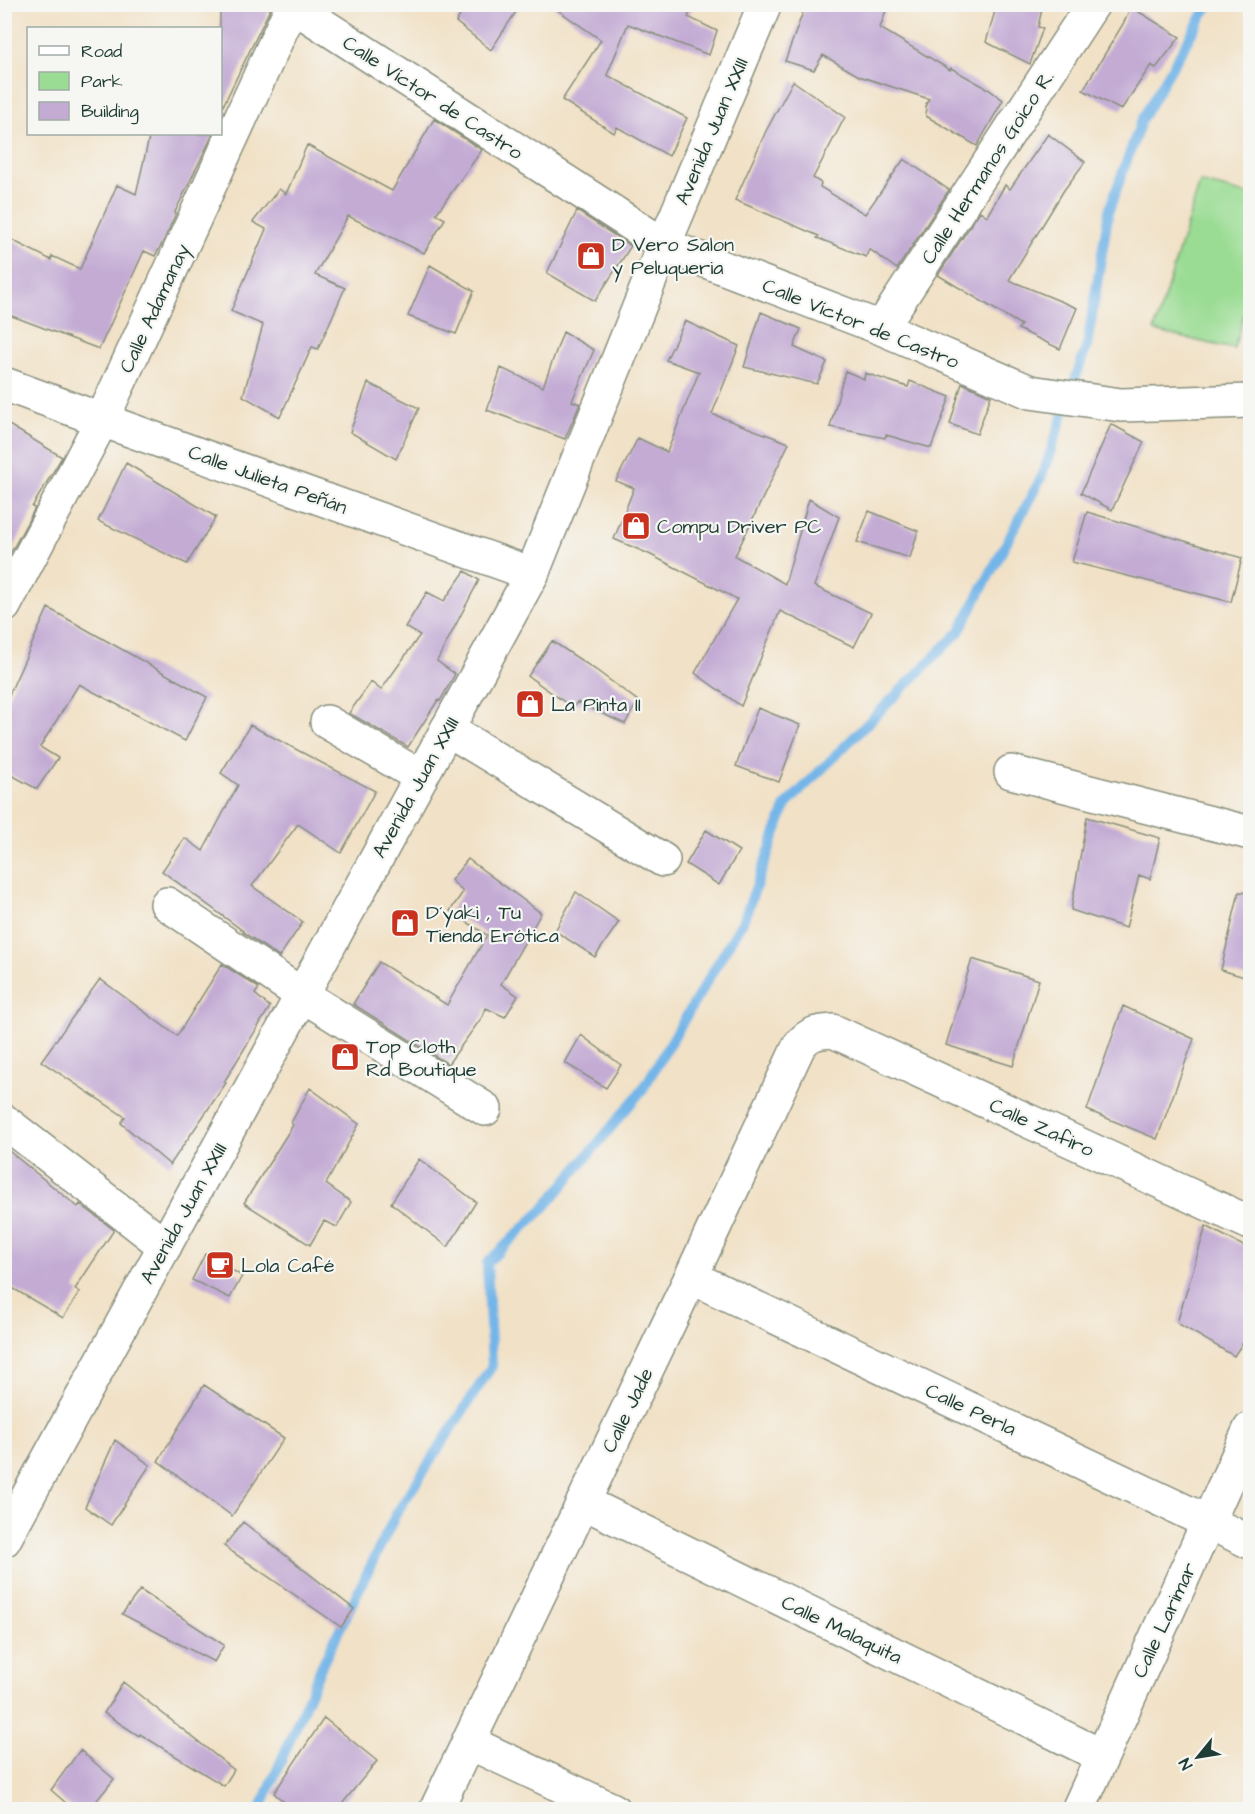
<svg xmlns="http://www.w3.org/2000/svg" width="1255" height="1814" viewBox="0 0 1255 1814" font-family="'Architects Daughter',sans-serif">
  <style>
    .green { fill: #9adc93; stroke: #5c8c64; stroke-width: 1.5 }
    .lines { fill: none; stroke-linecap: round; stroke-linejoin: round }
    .stream { stroke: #73b5e8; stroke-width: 10 }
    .building { fill: #c3abd4 }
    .street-casing { stroke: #888f7d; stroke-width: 36 }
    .secondary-casing { stroke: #888f7d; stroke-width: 36 }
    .street { stroke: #fff; stroke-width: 33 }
    .secondary { stroke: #fff; stroke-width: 33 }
    .labels { text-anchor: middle; stroke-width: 4.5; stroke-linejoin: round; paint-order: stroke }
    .street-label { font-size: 20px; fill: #1f3d34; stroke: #f6f6f2 }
    .poi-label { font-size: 20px; fill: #1f3d34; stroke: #f6f6f2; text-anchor: start }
  </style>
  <rect width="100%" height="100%" fill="#f6f6f2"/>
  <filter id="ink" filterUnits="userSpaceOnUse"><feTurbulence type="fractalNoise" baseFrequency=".0167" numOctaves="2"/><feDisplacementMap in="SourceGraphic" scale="12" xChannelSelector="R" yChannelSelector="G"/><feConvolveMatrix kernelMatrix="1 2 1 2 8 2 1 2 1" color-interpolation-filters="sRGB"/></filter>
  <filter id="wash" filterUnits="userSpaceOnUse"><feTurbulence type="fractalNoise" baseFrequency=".008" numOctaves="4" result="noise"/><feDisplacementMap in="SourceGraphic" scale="24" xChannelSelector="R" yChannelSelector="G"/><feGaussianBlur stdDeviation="1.35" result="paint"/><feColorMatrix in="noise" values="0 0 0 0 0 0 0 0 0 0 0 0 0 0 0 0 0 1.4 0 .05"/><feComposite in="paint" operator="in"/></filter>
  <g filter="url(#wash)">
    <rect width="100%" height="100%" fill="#f1e1c6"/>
    <!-- green -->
    <path class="green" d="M 1200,182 L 1250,195 L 1250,292 L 1234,349 L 1154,331 Z"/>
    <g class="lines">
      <!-- stream -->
      <path class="stream" d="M 260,1810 L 322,1665 L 396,1514 L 492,1366 L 487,1263 L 544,1208 L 643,1089 L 744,919 L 786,805 L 959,632 L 1042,476 L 1087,345 L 1109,210 L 1142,119 L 1209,4"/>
    </g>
    <g id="blocks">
      <!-- building -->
      <path class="building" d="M 220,4 L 272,5 L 220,112 Z
        M 467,4 L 521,4 L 491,50 L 456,22 Z
        M 549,4 L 694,4 L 688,17 L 717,31 L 709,55 L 628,24 L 607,75 L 687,118 L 669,156 L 617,127 L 614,133 L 562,100 L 601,40 Z
        M 806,4 L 888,4 L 880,28 L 950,70 L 951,68 L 988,89 L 1003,100 L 977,146 L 926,116 L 926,104 L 929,99 L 859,76 L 823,55 L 814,70 L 785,61 Z
        M 997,4 L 1043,4 L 1038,27 L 1043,28 L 1030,64 L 986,42 Z
        M 1131,7 L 1180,37 L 1156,68 L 1151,65 L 1121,110 L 1083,90 L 1123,24 Z
        M 793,81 L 845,117 L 813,178 L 821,183 L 820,187 L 865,214 L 904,159 L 949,190 L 897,269 L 869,249 L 866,257 L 817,238 L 819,236 L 735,200 L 766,131 Z
        M 434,119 L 482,150 L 436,214 L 445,219 L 424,253 L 348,216 L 315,275 L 345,288 L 318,349 L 312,347 L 280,417 L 243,396 L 263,325 L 231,311 L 266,229 L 253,222 L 279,189 L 286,194 L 307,145 L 392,191 Z
        M 150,134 L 213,134 L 175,212 L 176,213 L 164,240 L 155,256 L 144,251 L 99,349 L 4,313 L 4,236 L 51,260 L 52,256 L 80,269 L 117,185 L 136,194 Z
        M 1048,134 L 1085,162 L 1064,190 L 1009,280 L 1077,308 L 1060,349 L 1018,329 L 1021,325 L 938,275 L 980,211 L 987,216 L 1005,185 L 1010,189 Z
        M 577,211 L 631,246 L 595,301 L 547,273 Z
        M 430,265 L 474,291 L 456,334 L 408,316 Z
        M 761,312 L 801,329 L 794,347 L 827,362 L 817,384 L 744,367 Z
        M 685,321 L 739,346 L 712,414 L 789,443 L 735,556 L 785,584 L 809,499 L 839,517 L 814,586 L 871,613 L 854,647 L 780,611 L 741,706 L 695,673 L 737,599 L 649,554 L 614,539 L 634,488 L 616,481 L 638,438 L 667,452 L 699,372 L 666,360 Z
        M 563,332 L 594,350 L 572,401 L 580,404 L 565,439 L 487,410 L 501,368 L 543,387 Z
        M 845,371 L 864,379 L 865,373 L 908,387 L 910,381 L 950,397 L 931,448 L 886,435 L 885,438 L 830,427 Z
        M 368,383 L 419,408 L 396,459 L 350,432 Z
        M 962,383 L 991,396 L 977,434 L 950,424 Z
        M 4,422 L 62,457 L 32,507 L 35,508 L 4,565 Z
        M 1111,424 L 1144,442 L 1112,510 L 1081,493 Z
        M 126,463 L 216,517 L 187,564 L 98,521 Z
        M 869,511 L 918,531 L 910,558 L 857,542 Z
        M 1087,512 L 1242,558 L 1231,602 L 1072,562 Z
        M 465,571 L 479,580 L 437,661 L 455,674 L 440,701 L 438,700 L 408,747 L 349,713 L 371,682 L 381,690 L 420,635 L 405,627 L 427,592 L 444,601 Z
        M 48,608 L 207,697 L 185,741 L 79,684 L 40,747 L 58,758 L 37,789 L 4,771 L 4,706 Z
        M 552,641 L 596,670 L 638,701 L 625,724 L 577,702 L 573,708 L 528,676 Z
        M 758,708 L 800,725 L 779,782 L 736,766 Z
        M 250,725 L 375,791 L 341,853 L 298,824 L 252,886 L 303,922 L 279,957 L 243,932 L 243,931 L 162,871 L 185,838 L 203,851 L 238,785 L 221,773 Z
        M 1087,817 L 1160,838 L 1150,879 L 1139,875 L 1126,928 L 1071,910 Z
        M 706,830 L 739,851 L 719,885 L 686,864 Z
        M 468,859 L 541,913 L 501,984 L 518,996 L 505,1017 L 486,1008 L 483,1016 L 448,1064 L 353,1004 L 379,962 L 447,1005 L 487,935 L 450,911 L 463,892 L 451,880 Z
        M 576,892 L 619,922 L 595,957 L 555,931 Z
        M 1239,892 L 1251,893 L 1251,979 L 1221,970 Z
        M 972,959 L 1039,980 L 1013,1066 L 946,1045 Z
        M 222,964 L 259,988 L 255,994 L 270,1007 L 224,1082 L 226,1083 L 170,1165 L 121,1123 L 125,1117 L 41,1061 L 100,979 L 177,1036 Z
        M 1123,1006 L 1194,1039 L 1157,1139 L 1087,1110 Z
        M 581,1035 L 621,1065 L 606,1088 L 565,1063 Z
        M 310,1088 L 359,1124 L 326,1184 L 351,1202 L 337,1227 L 324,1221 L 310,1245 L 244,1203 L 293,1125 L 291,1123 Z
        M 4,1147 L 78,1207 L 80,1204 L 114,1230 L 75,1289 L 80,1292 L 63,1318 L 4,1283 Z
        M 419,1159 L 476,1202 L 448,1247 L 391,1203 Z
        M 1206,1226 L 1251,1250 L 1251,1330 L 1234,1356 L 1177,1323 Z
        M 205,1254 L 242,1276 L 230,1298 L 192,1280 Z
        M 204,1385 L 284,1438 L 232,1516 L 158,1461 Z
        M 115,1440 L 150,1465 L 111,1525 L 85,1507 Z
        M 243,1522 L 354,1609 L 341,1627 L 224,1546 Z
        M 140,1590 L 224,1645 L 214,1662 L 122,1614 Z
        M 123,1682 L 234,1770 L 224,1786 L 140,1734 L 139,1736 L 104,1713 Z
        M 324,1718 L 377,1761 L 338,1809 L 292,1809 L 274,1793 Z
        M 80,1750 L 114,1779 L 90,1809 L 73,1809 L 51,1790 Z"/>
    </g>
  </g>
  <g filter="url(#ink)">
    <use href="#blocks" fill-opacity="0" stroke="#888f7d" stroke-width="1.5"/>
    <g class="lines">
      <!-- street casing -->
      <g class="street-casing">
        <path id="street" d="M 290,4 L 664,245 L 881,328 L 1030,392 L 1121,405 L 1250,401
          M 881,328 L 1093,4
          M 4,384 L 102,420 L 532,574
          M 4,606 L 102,420 L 293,4
          M 327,722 L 421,777
          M 447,729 L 663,860
          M 1011,772 L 1250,833
          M 167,904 L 302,995 L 485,1109
          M 4,1121 L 165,1246
          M 691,1277 L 1250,1542
          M 583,1502 L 1102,1756
          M 468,1742 L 613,1810
          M 436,1810 L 691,1277 L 799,1046 C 809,1033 817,1032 833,1031 L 1250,1223
          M 1078,1810 L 1250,1429"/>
      </g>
      <!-- secondary casing -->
      <g class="secondary-casing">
        <path id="secondary" d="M 4,1540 L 532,574 L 664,245 L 765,4"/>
      </g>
      <!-- street -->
      <use href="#street" class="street"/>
      <!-- secondary -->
      <use href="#secondary" class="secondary"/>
    </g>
  </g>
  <!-- icons -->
  <defs>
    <g id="shop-square" transform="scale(1.5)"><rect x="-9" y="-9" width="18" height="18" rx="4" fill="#c8321e" stroke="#f6f6f2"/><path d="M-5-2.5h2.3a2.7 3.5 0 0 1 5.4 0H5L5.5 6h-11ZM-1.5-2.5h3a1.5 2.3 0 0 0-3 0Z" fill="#fff"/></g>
    <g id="cafe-square" transform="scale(1.5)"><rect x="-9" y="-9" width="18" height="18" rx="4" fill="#c8321e" stroke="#f6f6f2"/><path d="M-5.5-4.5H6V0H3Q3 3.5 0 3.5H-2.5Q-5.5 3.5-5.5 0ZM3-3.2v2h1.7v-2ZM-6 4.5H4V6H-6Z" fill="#fff"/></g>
  </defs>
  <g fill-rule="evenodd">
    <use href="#shop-square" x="591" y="256"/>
    <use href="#shop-square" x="636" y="526"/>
    <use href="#shop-square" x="530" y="704"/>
    <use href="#shop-square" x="405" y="923"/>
    <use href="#shop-square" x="345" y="1057"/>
    <use href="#cafe-square" x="220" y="1265"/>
  </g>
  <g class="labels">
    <!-- street labels -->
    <g class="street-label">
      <text transform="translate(433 97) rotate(33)" y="7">Calle Víctor de Castro</text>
      <text transform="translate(711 131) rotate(-67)" y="7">Avenida Juan XXIII</text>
      <text transform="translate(987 167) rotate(-57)" y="7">Calle Hermanos Goico R.</text>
      <text transform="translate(154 308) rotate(-65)" y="7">Calle Adamanay</text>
      <text transform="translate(861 323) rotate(22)" y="7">Calle Víctor de Castro</text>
      <text transform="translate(268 479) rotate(20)" y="7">Calle Julieta Peñán</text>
      <text transform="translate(415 787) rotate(-61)" y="7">Avenida Juan XXIII</text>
      <text transform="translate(1042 1127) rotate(25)" y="7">Calle Zafiro</text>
      <text transform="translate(183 1213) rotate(-61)" y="7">Avenida Juan XXIII</text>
      <text transform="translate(971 1409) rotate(25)" y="7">Calle Perla</text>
      <text transform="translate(627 1410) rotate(-64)" y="7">Calle Jade</text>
      <text transform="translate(1164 1620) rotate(-65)" y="7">Calle Larimar</text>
      <text transform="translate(842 1629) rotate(26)" y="7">Calle Malaquita</text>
    </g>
    <!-- poi labels -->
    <g class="poi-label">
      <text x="612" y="251">D Vero Salon<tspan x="612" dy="23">y Peluqueria</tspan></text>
      <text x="657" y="533">Compu Driver PC</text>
      <text x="551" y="711">La Pinta II</text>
      <text x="426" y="919">D´yaki , Tu<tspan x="426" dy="23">Tienda Erótica</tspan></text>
      <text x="366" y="1053">Top Cloth<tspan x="366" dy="23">Rd Boutique</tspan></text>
      <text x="241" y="1272">Lola Café</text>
    </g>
  </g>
  <!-- margin -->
  <rect width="1255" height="1814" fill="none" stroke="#f6f6f2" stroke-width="24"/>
  <!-- legend -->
  <rect x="27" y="27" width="195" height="108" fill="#f6f6f2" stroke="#a0aca6" stroke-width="1.5"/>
  <rect x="39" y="46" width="30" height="9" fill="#ffffff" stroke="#a0aca6" stroke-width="1.5"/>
  <text x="81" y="57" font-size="18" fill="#1f3d34">Road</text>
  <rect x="39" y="72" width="30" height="18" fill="#9adc93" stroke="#a0aca6" stroke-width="1.5"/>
  <text x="81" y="87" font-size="18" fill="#1f3d34">Park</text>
  <rect x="39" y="102" width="30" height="18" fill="#c3abd4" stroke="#a0aca6" stroke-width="1.5"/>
  <text x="81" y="117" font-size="18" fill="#1f3d34">Building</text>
  <!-- north arrow -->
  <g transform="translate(1198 1757) rotate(240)" stroke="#f6f6f2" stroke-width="4.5" paint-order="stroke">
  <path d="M0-4.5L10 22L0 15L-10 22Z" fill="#1f3d34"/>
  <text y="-9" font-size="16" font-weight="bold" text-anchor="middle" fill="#1f3d34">N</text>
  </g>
</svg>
